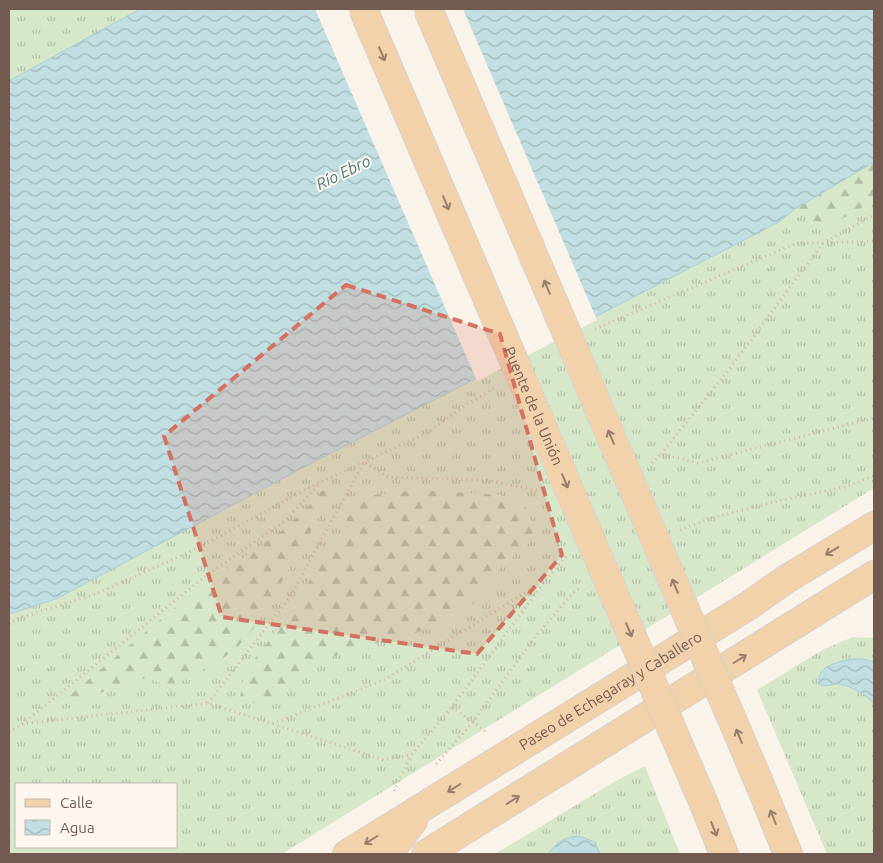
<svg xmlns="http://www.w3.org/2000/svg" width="883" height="863" viewBox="0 0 883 863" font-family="Ubuntu,sans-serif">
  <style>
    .grass { fill: url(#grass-tufts); fill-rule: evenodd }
    .forest { fill: url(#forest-firs) }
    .water { fill: url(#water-waves); stroke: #a8cfd3 }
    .pier { fill: #faf3ea }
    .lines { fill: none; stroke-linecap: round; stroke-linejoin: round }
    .primary-casing { stroke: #d8d1ce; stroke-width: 30 }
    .path { stroke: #d2b5a8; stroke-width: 3; stroke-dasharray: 1 4; stroke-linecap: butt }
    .primary { stroke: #f1d2ab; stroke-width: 28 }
    .primary-bridge-casing { stroke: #d8d1ce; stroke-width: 30; stroke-linecap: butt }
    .primary-bridge { stroke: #f1d2ab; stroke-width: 28 }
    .oneway { stroke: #987e6b }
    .marked { fill: #d5715e; fill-opacity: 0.2; stroke: #d5715e; stroke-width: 4; stroke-dasharray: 10 6; stroke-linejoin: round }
    .labels { text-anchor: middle; stroke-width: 4; stroke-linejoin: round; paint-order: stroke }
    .street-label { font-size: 15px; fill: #725a50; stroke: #fdf7f0 }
    .water-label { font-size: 16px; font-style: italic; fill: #49777c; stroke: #fdf7f0 }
  </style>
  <defs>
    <pattern id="grass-tufts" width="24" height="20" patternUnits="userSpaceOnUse" patternTransform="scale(1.25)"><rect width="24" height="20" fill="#d7e7ca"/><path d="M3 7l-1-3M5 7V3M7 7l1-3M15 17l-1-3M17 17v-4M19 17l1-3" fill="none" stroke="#b3bea6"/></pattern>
    <pattern id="forest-firs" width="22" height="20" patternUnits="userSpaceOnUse" patternTransform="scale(1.25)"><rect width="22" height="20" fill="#d7e7ca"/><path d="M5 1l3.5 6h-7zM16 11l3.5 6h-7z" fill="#b3bea6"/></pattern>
    <pattern id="water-waves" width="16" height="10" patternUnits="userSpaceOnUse" patternTransform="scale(1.25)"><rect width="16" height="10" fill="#c1dfe2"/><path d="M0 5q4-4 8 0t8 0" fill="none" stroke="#a1b8ba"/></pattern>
  </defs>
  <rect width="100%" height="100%" fill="#faf3ea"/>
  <!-- grass -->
  <path class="grass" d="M 9,9 L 140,9 L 9,81 Z
    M 874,162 L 874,488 L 282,854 L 9,854 L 9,614 L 56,599 L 308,465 L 779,222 L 795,209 ZM 16,784 L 176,784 L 176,847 L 16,847 Z
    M 853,637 L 874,638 L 874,854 L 827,854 L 757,690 L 824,649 Z
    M 645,766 L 680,854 L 495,854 L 614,782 Z"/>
  <!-- forest -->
  <path class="forest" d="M 874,162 L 874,201 L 822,230 L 795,209 Z
    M 331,485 L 324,508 L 275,594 L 255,627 L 234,651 L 190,678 L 172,684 L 158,682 L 146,678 L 103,692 L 63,701 L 190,595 L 287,527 L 303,512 L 321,492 Z
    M 418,490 L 499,495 L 523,500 L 537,536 L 502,566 L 479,600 L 451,619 L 416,633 L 353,649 L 319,662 L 294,682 L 260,703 L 239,702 L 246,669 L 263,649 L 306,587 L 356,505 L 375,495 Z"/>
  <!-- water -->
  <path class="water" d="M 140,9 L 874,9 L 874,162 L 795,209 L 779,222 L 308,465 L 56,599 L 9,614 L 9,81 Z
    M 853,659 L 864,659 L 874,662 L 874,704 C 867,695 850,685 838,684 C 830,684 827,688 819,684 C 815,666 840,661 853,659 Z
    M 578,836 L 595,842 L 600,854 L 548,854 C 556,843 564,837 578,836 Z"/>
  <!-- pier -->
  <path class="pier" d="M 315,9 L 463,9 L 597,320 L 477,381 Z"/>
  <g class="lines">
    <!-- primary casing -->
    <g class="primary-casing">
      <g id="primary">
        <path d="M 758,780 L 788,854"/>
        <path d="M 704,804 L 724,854"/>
        <path id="s1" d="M 347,854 L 748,606 L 785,580 L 874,526"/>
        <path d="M 388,854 L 413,821"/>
        <path d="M 426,854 L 874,575"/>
      </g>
    </g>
    <!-- path -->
    <path class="path" d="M 595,329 L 797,243 L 823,243 L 874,215
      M 661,454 L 730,368 L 823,243 L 874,241
      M 652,463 L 661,454 L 698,463 L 874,418
      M 680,530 L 711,518 L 778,501 L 845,487 L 874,476
      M 9,624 L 19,618 L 96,594 L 198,548 L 312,486 L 427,433 L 466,405 L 496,387
      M 208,703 L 290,597 L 364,462 L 388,477 L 486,480 L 540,491
      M 452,707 L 488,733
      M 22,724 L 208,703 L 272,724 L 384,680 L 546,580 L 568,554
      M 273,724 L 384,760 L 411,755 L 452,707 L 545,581
      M 9,732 L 22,724 L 203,578 L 286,520 L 320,483
      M 436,764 L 473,722 L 535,637 L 573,593 L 580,588
      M 394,791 L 411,755"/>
    <!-- primary -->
    <use href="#primary" class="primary"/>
    <!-- primary-bridge casing -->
    <g class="primary-bridge-casing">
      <g id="primary-bridge">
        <path id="s2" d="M 363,9 L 704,804"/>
        <path d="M 428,9 L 758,780"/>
      </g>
    </g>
    <!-- primary-bridge -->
    <use href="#primary-bridge" class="primary-bridge"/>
  </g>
  <!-- one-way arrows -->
  <defs><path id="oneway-shaft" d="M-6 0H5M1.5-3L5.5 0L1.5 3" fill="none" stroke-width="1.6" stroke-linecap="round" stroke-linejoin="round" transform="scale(1.25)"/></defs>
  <g class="oneway">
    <use href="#oneway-shaft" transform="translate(382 54) rotate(67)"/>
    <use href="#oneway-shaft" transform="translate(446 203) rotate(67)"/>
    <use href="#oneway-shaft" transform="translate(547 287) rotate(-113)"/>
    <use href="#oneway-shaft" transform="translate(611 437) rotate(-113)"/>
    <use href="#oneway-shaft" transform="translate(565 481) rotate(67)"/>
    <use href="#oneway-shaft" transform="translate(832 551) rotate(149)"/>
    <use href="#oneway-shaft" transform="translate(675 586) rotate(-113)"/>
    <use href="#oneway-shaft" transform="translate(629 630) rotate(67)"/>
    <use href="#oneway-shaft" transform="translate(740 659) rotate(-32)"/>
    <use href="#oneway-shaft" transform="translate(739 736) rotate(-113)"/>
    <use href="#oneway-shaft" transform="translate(454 788) rotate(148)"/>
    <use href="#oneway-shaft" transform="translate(513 800) rotate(-32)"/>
    <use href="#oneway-shaft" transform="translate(773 817) rotate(-112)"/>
    <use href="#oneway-shaft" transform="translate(714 829) rotate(68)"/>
    <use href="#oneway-shaft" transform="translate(371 840) rotate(148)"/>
  </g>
  <!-- marked area -->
  <path class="marked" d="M 346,285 L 500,334 L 562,555 L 477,654 L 222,617 L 164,436 Z"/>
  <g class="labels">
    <!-- street labels -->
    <g class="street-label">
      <text dy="5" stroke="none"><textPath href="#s2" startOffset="432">Puente de la Unión</textPath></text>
      <text dy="5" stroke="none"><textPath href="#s1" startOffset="310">Paseo de Echegaray y Caballero</textPath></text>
    </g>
    <!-- water labels -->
    <g class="water-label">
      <text transform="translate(343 172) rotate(-26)" y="6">Río Ebro</text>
    </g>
  </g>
  <!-- border -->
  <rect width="883" height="863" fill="none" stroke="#725a50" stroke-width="20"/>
  <!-- legend -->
  <rect x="15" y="783" width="162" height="65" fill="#fdf7f0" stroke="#c5b8b0"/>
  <rect x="25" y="799" width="25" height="8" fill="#f1d2ab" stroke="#c5b8b0"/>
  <text x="60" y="808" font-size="15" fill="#725a50">Calle</text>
  <rect x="25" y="820" width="25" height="15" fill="url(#water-waves)" stroke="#c5b8b0"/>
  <text x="60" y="833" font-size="15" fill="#725a50">Agua</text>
</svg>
